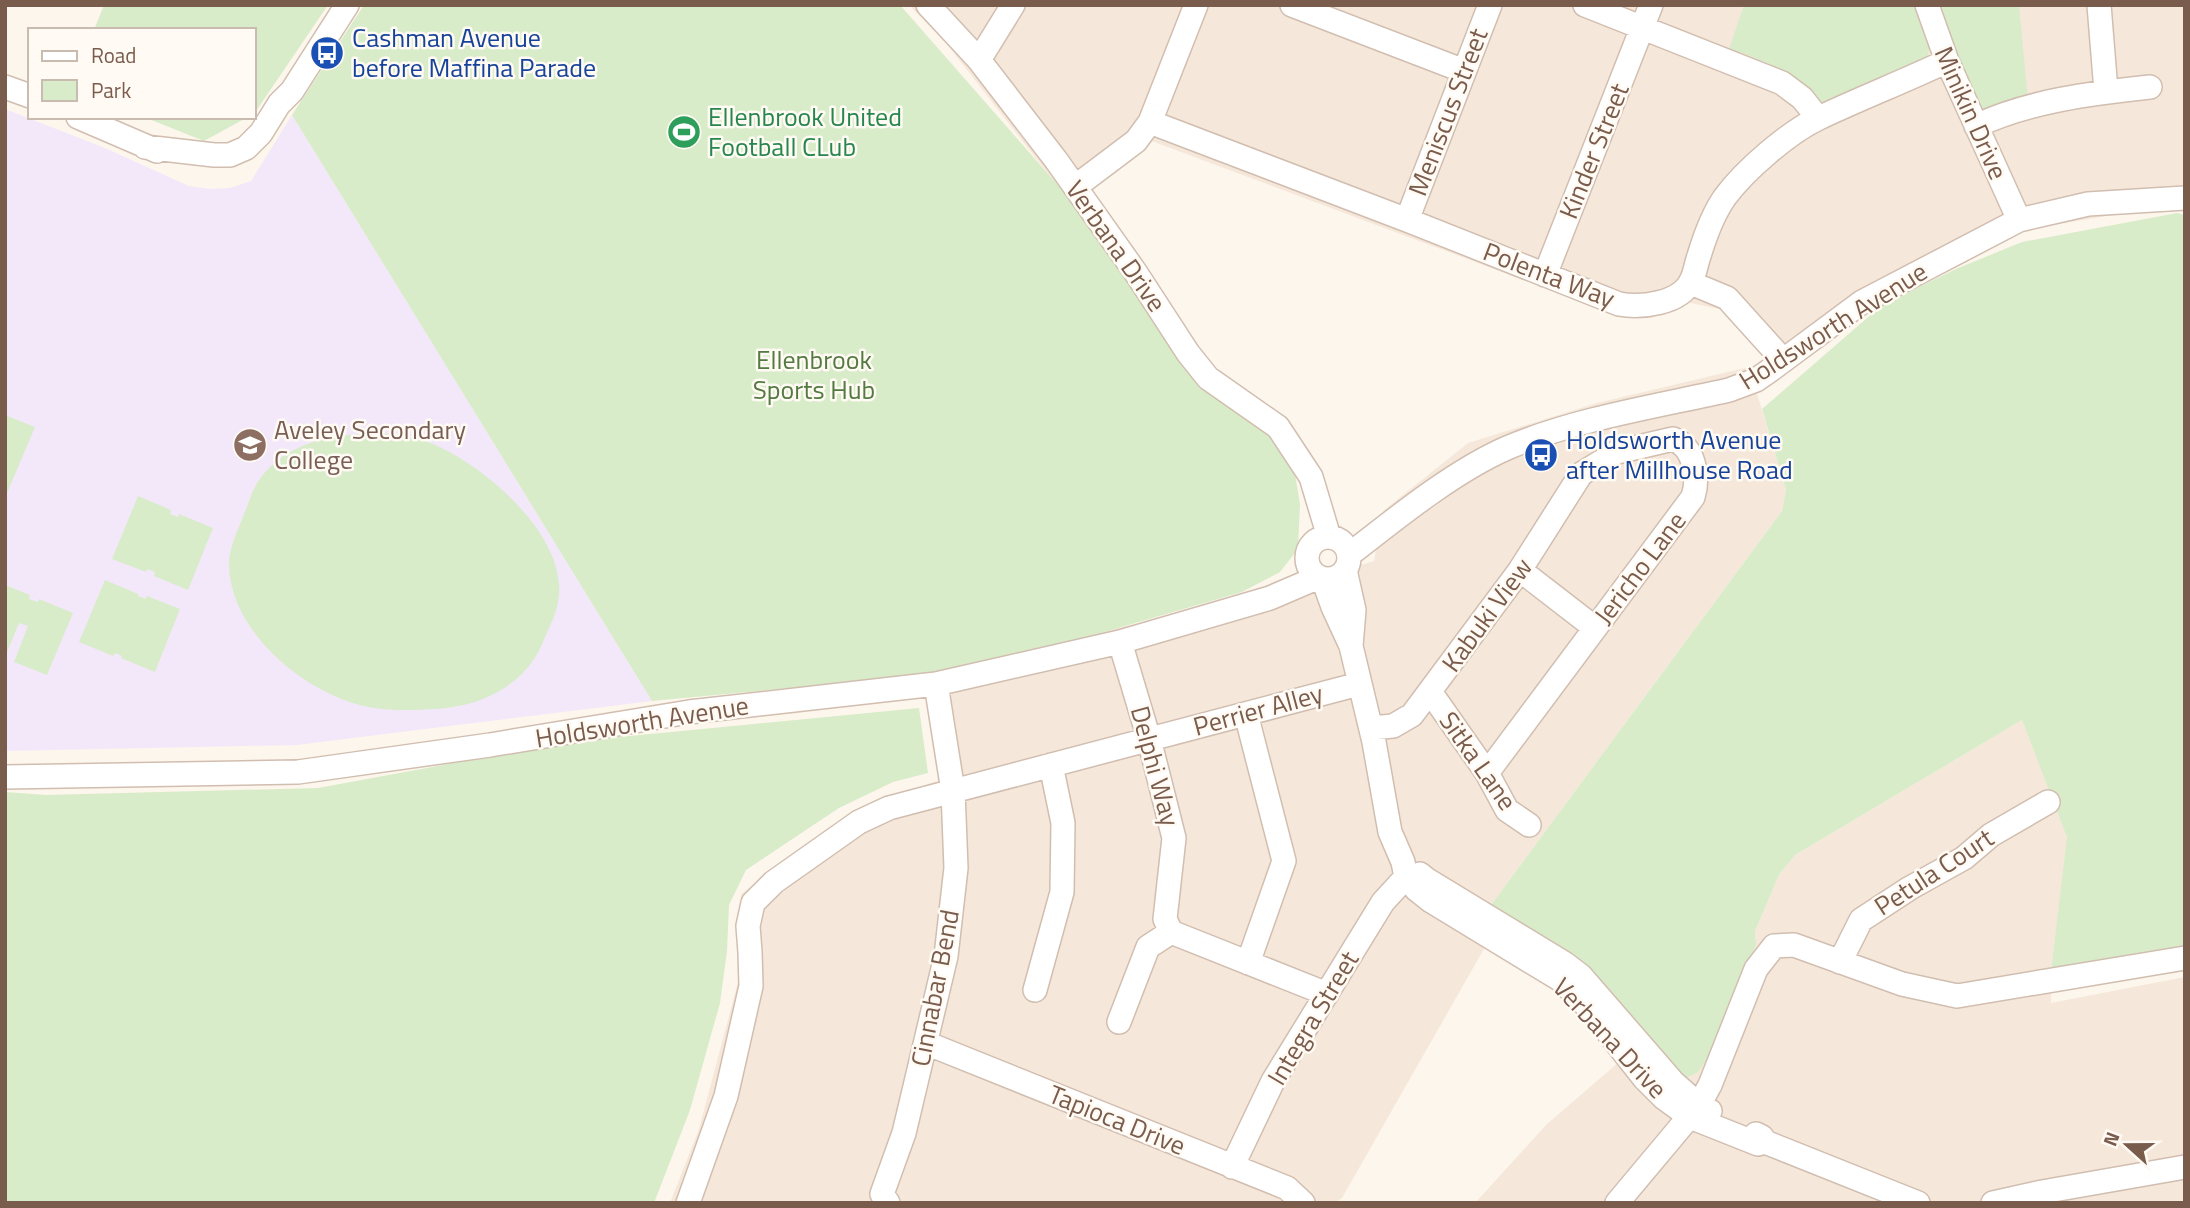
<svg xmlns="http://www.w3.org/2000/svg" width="2190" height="1208" viewBox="0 0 2190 1208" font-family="'Titillium Web',sans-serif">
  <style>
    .residential { fill: #f5e8da }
    .education { fill: #f3e8fa }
    .green { fill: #d8ecc9 }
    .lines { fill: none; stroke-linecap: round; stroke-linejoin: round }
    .minor-casing { stroke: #d1beb0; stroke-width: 26 }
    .minor { stroke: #fff; stroke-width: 23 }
    .labels { text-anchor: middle; stroke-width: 5; stroke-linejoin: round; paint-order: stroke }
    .transit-label { font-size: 26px; fill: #164399; stroke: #fffaf3; text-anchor: start }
    .street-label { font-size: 26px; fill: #7a5c4d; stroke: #fffaf3 }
    .leisure-label { font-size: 26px; fill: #27864d; stroke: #fffaf3; text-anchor: start }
    .park-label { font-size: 26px; fill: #537a41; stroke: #fffaf3 }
    .education-label { font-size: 26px; fill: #785e54; stroke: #fffaf3; text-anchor: start }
  </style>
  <rect width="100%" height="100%" fill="#fdf6ec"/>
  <!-- residential -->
  <path class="residential" d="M 909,5 L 2185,5 L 2185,208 L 2161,207 L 2017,231 L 1849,318 L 1774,369 L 1724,310 L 1681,301 L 1652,318 L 1617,315 L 1149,140 L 1087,193 L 1067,198 L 946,43 Z
    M 1749,367 L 1786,490 L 1782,511 L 1491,905 L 1501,919 L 1342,1198 L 1334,1203 L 670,1203 L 699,1129 L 738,982 L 741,894 L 853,812 L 942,779 L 927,669 L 1214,607 L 1374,561 L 1383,511 L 1468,443 L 1597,403 Z
    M 2022,720 L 2068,837 L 2051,971 L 2051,1003 L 2185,977 L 2185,1203 L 1475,1203 L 1547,1124 L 1756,944 L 1755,931 L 1779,875 L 1795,855 Z"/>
  <!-- education -->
  <path class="education" d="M 5,109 L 105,148 L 189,186 L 209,189 L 230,188 L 251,181 L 292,115 L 652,701 L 297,745 L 5,751 Z"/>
  <!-- green -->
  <path class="green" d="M 104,5 L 328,5 L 254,114 L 254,30 L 94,30 Z
    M 364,5 L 900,5 L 1078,208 L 1270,434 L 1294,468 L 1300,504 L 1298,549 L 1280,572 L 1242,592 L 970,671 L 652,701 L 292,115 Z
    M 1744,5 L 1915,5 L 1930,44 L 1927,61 L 1825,106 L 1816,103 L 1770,70 L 1767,63 L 1740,52 L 1732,57 L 1727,55 Z
    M 1934,5 L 2019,5 L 2028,100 C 2011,105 1993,116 1977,105 Z
    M 144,117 L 248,117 L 204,141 Z
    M 2177,213 L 2185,215 L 2185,951 L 2051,971 L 2067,837 L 2022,720 L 1795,855 L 1779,875 L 1755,931 L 1756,944 L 1716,1046 L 1698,1072 L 1686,1078 L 1491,905 L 1782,511 L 1786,490 L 1762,409 L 1882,305 L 1956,269 L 2022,242 Z
    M 5,415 L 35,427 L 5,498 Z
    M 383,433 C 397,435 411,437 425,441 C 480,460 571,537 558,602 C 556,614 550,626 545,637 C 528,684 485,705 437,709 C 417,710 394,711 374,708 C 310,698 230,634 229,565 C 229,547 238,530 244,514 C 249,503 252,490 259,480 C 288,439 337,434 383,433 Z
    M 138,496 L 171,510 L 170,514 L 178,517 L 179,514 L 213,528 L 188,590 L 154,576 L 155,572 L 147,569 L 146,572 L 112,559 Z
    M 105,580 L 138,594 L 138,596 L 145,599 L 147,596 L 180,609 L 155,672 L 121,658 L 122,656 L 115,653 L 113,656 L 79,642 Z
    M 5,585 L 30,595 L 29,599 L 38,602 L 39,599 L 73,613 L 47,675 L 14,662 L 28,626 L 19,623 L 5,657 Z
    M 919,708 L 928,773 L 893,782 L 839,808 L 746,870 L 729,905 L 727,951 L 720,1003 L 690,1110 L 654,1203 L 5,1203 L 5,792 L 46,795 L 318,788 L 568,742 Z"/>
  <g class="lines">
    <!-- minor casing -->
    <g class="minor-casing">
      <path id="minor" d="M 928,5 L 979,60 L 1056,160 L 1136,273 L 1188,353 L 1208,378 L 1278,427 L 1311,477 L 1329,537
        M 1292,5 L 1464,71
        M 1585,5 L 1782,83 L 1802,98 L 1818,118
        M 1927,5 L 1947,61 L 2019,220
        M 2099,5 L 2106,91
        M 979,60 L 1013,5
        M 5,87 L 30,96
        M 78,117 L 157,151
        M 1150,122 L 1407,220 L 1619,304 C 1640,308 1680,304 1691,281 C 1695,274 1696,264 1699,256 C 1705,236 1713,214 1725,197 C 1745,170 1789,132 1819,118 C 1861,98 1905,81 1947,61
        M 1976,126 C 2028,101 2093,93 2150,87
        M 145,147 L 214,155 L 230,155 L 246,148 L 261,133 L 279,104 L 292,91 L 347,5
        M 1075,187 L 1136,141 L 1150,122 L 1196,5
        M 1407,220 L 1490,5
        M 1545,275 L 1651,5
        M 1691,283 L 1727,298 L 1783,360
        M1307 558a21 21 0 1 1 42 0a21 21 0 1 1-42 0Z
        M 1349,555 C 1395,519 1454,471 1507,448 C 1575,419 1657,406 1729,390 L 1756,380 L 1769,371 L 1862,302 L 2019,220 L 2088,204 L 2185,198
        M 1345,570 L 1354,610 L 1351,646
        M 1520,570 L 1595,628
        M 1323,579 L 1333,607 L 1351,646 L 1374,742 L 1390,832 L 1403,862 L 1406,877 L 1417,890 L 1431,901 L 1561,980 L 1588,1007 L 1644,1078 L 1664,1098 L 1690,1117 L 1758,1144 L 1765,1142
        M 1120,642 L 1149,739 L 1174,838 L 1165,919 L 1171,932 L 1327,994
        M 1431,693 L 1487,773 L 1507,810 L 1529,825
        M 1246,714 L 1284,861 L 1248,963
        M 1371,728 L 1393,726 L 1412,715 L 1520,570 L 1581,474 L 1617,452 L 1673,439 C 1695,447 1699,478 1693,497 L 1487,773
        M 5,777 L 298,772 L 490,745 L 689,712 L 936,684 L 1120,642 L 1270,598 L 1319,577
        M 1420,874 L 1426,879 L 1564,963 L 1581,976 L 1673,1082 L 1699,1105 L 1710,1111
        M 1840,962 L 1861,920 L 1910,888 L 1964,858 L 1991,835 L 2048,802
        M 1035,990 L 1062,892 L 1063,823 L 1051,765
        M 1119,1022 L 1148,947 L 1171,932
        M 926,1043 L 1287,1188 L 1303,1203
        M 1756,1134 L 1762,1137 L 1765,1142 L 1918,1203
        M 1232,1167 L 1273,1081 L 1383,902 L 1406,877
        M 688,1203 L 726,1096 L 751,986 L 750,952 L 748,926 L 753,903 L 774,882 L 859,822 L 889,808 L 1359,684
        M 888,1203 L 882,1194 L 904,1133 L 946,956 L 956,868 L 953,791 L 936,684
        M 1617,1203 L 1699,1105 L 1710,1085 L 1756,969 L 1774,946 L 1794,945 L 1902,984 L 1957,996 L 2185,958
        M 1993,1203 L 2042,1192 L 2185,1167"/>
    </g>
    <!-- minor -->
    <use href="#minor" class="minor"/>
  </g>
  <!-- icons -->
  <defs>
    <g id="bus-disc" transform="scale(1.75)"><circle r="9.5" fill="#1a4fb4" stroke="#fffaf3"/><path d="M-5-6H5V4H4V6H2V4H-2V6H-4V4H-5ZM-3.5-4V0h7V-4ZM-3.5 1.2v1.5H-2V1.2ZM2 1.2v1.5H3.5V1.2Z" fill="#fff"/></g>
    <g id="stadium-disc" transform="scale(1.75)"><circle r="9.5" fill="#2e9e5b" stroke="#fffaf3"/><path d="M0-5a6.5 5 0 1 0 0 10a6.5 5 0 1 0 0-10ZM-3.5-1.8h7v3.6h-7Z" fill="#fff"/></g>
    <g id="school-disc" transform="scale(1.75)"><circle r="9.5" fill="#8d6e63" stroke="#fffaf3"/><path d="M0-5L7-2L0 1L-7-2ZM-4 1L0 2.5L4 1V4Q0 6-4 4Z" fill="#fff"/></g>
  </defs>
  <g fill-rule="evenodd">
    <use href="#bus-disc" x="327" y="53"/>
    <use href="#stadium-disc" x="684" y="132"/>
    <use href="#school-disc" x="250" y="445"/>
    <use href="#bus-disc" x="1541" y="455"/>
  </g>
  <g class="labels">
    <!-- transit labels -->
    <g class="transit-label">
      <text x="352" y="47">Cashman Avenue<tspan x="352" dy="30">before Maffina Parade</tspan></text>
      <text x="1566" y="449">Holdsworth Avenue<tspan x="1566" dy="30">after Millhouse Road</tspan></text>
    </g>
    <!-- street labels -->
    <g class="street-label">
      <text transform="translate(1448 112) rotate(-69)" y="9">Meniscus Street</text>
      <text transform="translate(1971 113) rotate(66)" y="9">Minikin Drive</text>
      <text transform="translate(1594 151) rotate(-68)" y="9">Kinder Street</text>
      <text transform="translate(1116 246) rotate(55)" y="9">Verbana Drive</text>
      <text transform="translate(1549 275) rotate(21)" y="9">Polenta Way</text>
      <text transform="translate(1833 326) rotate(-32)" y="9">Holdsworth Avenue</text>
      <text transform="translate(1640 568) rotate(-53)" y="9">Jericho Lane</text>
      <text transform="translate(1487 615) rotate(-54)" y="9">Kabuki View</text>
      <text transform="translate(1258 710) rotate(-15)" y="9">Perrier Alley</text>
      <text transform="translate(642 722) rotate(-9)" y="9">Holdsworth Avenue</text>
      <text transform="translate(1478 761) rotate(55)" y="9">Sitka Lane</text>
      <text transform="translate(1155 766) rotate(75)" y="9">Delphi Way</text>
      <text transform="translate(1934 872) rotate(-33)" y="9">Petula Court</text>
      <text transform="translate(935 988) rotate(-79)" y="9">Cinnabar Bend</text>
      <text transform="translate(1313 1018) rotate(-59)" y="9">Integra Street</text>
      <text transform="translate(1610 1038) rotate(47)" y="9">Verbana Drive</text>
      <text transform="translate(1117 1120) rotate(22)" y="9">Tapioca Drive</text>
    </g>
    <!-- leisure labels -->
    <g class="leisure-label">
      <text x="708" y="126">Ellenbrook United<tspan x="708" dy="30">Football CLub</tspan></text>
    </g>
    <!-- park labels -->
    <g class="park-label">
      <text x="814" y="369">Ellenbrook<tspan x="814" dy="30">Sports Hub</tspan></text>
    </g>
    <!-- education labels -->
    <g class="education-label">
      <text x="274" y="439">Aveley Secondary<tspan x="274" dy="30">College</tspan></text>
    </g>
  </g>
  <!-- border -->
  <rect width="2190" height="1208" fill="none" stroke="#7a5c4d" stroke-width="14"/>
  <!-- legend -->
  <rect x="28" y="28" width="228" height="91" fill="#fffaf3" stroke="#cabbb1" stroke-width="2"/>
  <rect x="42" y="51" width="35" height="10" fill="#ffffff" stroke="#cabbb1" stroke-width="2"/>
  <text x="91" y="63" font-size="21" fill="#7a5c4d">Road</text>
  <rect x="42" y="80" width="35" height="21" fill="#d8ecc9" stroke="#cabbb1" stroke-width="2"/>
  <text x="91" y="98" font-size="21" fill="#7a5c4d">Park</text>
  <!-- north arrow -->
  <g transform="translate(2127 1145) rotate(291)" stroke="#fffaf3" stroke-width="5" paint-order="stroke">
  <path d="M0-5L12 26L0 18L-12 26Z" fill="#7a5c4d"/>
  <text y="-10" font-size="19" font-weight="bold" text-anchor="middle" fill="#7a5c4d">N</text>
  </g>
</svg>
